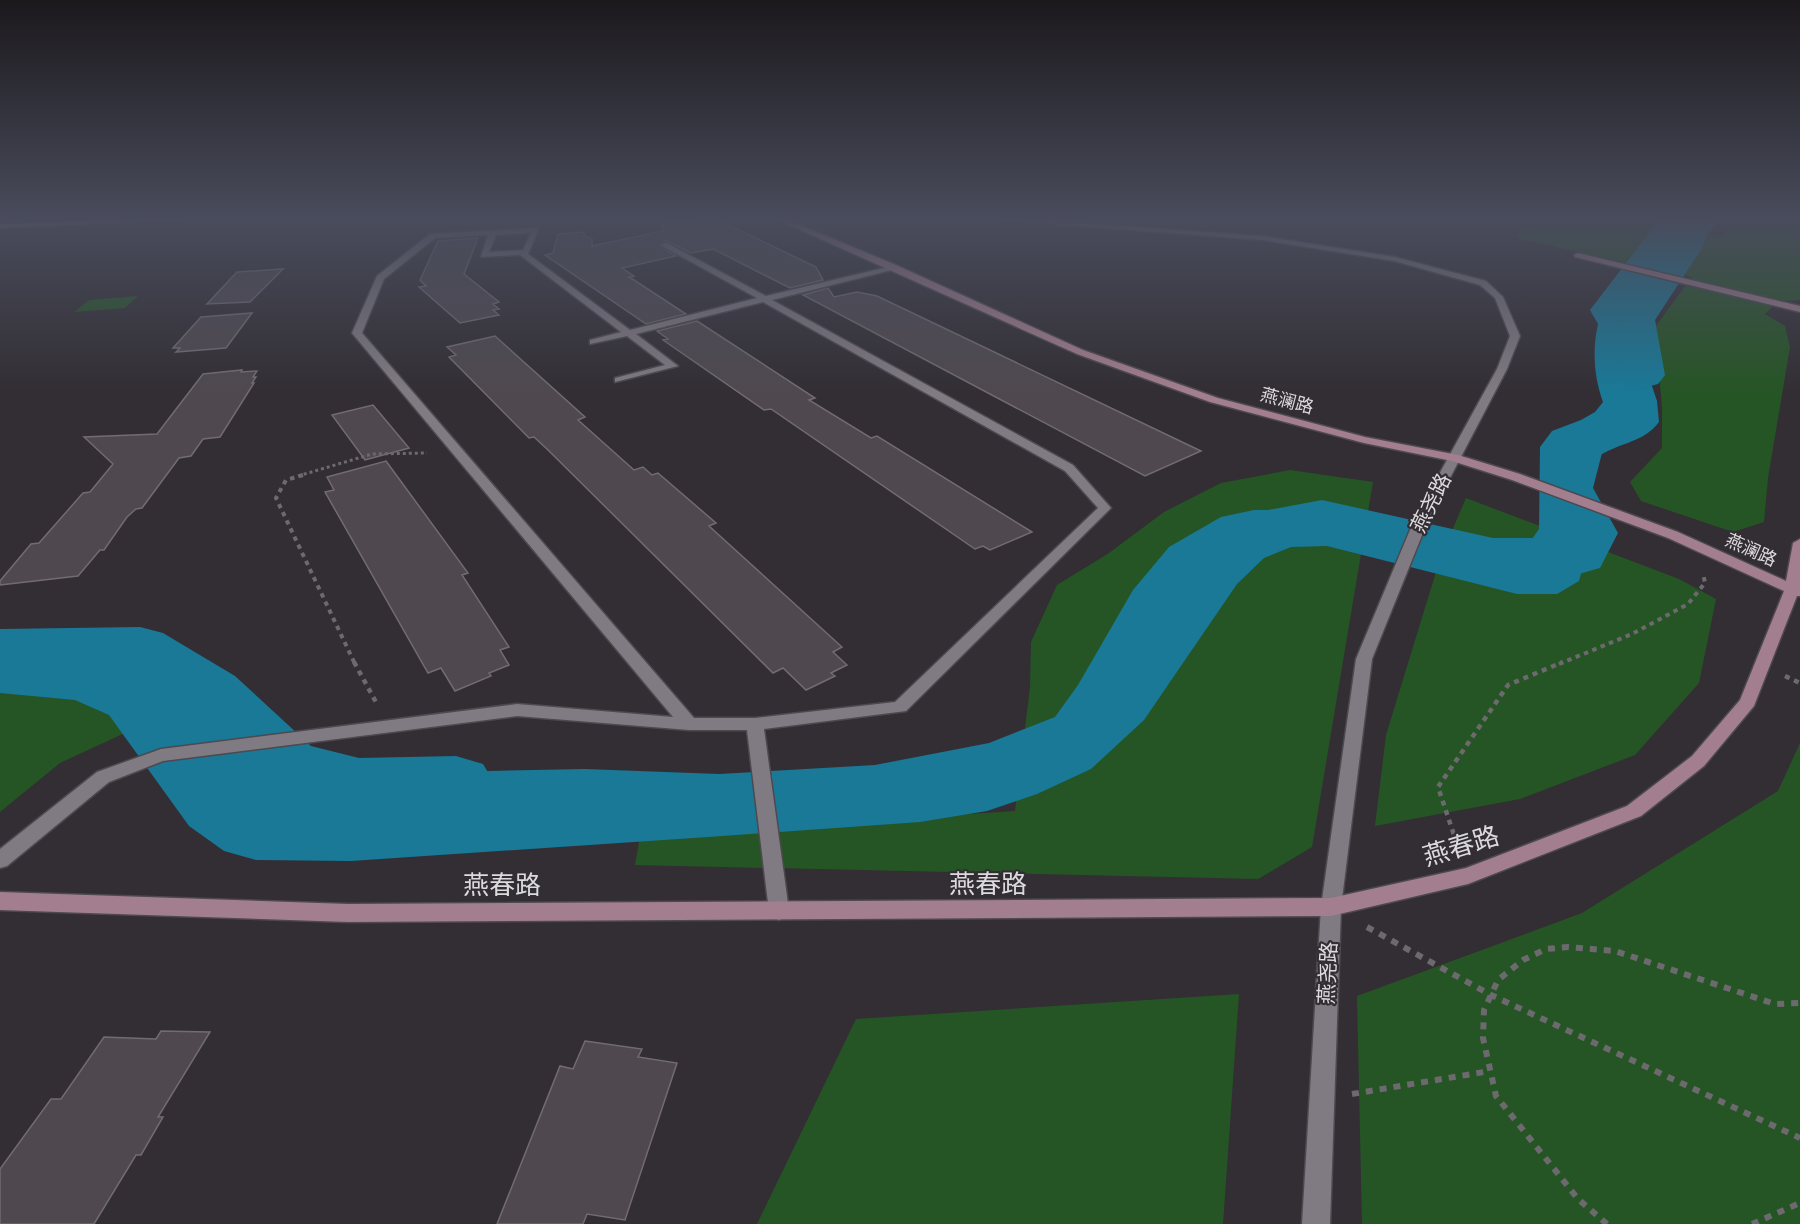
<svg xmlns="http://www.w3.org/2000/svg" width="1800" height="1224" viewBox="0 0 1800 1224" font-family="'Exo 2','Noto Sans SC',sans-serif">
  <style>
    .green { fill: #265525 }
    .water { fill: #197997 }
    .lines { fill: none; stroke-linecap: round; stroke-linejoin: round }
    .river { fill: #197997; fill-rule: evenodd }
    .building { fill: #4f494f; stroke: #726b72; stroke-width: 1.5 }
    .lane-casing { stroke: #4d494e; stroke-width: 3 }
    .street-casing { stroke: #4d494e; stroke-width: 3 }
    .secondary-casing { stroke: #4d494e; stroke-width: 3 }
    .primary-casing { stroke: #4d494e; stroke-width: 3 }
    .path-far3 { stroke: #6d6a6f; stroke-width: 3; stroke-dasharray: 3 3; stroke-linecap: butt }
    .path-far2 { stroke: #6d6a6f; stroke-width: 4; stroke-dasharray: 4.5 4.5; stroke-linecap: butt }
    .path-far1 { stroke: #6d6a6f; stroke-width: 4.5; stroke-dasharray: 5 5; stroke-linecap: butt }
    .path { stroke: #6d6a6f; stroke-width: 6; stroke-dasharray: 7 7; stroke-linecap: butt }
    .lane { fill: #807a82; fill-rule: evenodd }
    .street { fill: #807a82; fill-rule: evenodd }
    .secondary { fill: #a27e8e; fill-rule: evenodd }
    .primary { fill: #c5829a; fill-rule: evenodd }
    .labels { text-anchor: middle; stroke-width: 4.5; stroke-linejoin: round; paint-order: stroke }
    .far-street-label { font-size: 18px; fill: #dddade; stroke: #322e34 }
    .street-label { font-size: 21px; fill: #dddade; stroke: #322e34 }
    .near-street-label { font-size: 26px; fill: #dddade; stroke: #322e34 }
  </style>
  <rect width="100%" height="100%" fill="#322e34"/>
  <!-- green -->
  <path class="green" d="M 1546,220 L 1639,220 L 1721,237 L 1735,220 L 1800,220 L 1800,300 L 1779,301 L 1765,314 L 1785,326 L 1790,347 L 1768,478 L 1764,522 L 1733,532 L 1641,501 L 1630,482 L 1662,448 L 1662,408 L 1655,327 L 1692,277 L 1516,238 L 1521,229 Z
    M 138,296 L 125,308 L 74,312 L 89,300 Z
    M 1290,470 L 1373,482 L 1312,847 L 1258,879 L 635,865 L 640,836 L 1015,811 L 1030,687 L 1031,642 L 1057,585 L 1109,553 L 1164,512 L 1221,483 Z
    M 1466,498 L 1679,579 L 1716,599 L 1699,683 L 1635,755 L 1520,799 L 1375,826 L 1386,735 L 1440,559 Z
    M 0,683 L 102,698 L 129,731 L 60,763 L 0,812 Z
    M 1800,743 L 1800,1224 L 1362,1224 L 1357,996 L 1582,913 L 1778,791 Z
    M 1239,994 L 1223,1224 L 757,1224 L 856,1019 Z"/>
  <!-- water -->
  <path class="water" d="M 1659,220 L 1708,220 L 1686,241 L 1654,291 L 1639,347 L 1657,401 L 1659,422 C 1642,445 1614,442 1591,462 C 1594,501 1590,543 1579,581 L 1557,594 L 1517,594 L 1327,546 L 1291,547 L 1264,558 L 1237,584 L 1144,720 L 1091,769 L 1037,794 L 987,811 L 920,822 L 708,837 L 351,861 L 256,860 L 224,851 L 189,826 L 109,715 L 75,700 L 0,693 L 0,649 L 113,654 L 146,659 L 158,665 L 187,698 L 258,768 L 292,784 L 363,788 L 489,771 L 585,769 L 719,774 L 875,765 L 989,743 L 1055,717 L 1078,685 L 1133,590 L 1169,547 L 1221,517 L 1254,510 L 1295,510 L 1327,515 L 1459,552 L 1503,550 L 1530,542 L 1539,529 L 1540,447 L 1552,431 L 1581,420 L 1595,412 L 1603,402 C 1594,377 1592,350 1598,324 L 1590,310 Z"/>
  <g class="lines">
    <!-- river -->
    <path class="river" d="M 1686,220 L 1720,220 L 1707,235 L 1702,248 L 1655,320 L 1665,375 L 1658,384 L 1643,388 L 1628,384 L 1621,375 L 1617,320 Z
      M 1578,434 L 1596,438 L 1603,449 L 1593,488 L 1618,533 L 1600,568 L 1579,574 L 1493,574 L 1322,534 L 1288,539 L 1268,534 L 1260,522 L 1268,510 L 1322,500 L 1493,538 L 1559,538 L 1562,533 L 1541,488 L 1553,449 L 1560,438 Z
      M 140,627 L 163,633 L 235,676 L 311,746 L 359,758 L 456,756 L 483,764 L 495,784 L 483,804 L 456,812 L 359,816 L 259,786 L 185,708 L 126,669 L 0,671 L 0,629 Z"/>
  </g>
  <!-- building -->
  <path class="building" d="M 718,220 L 816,267 L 823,280 L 790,288 L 713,249 L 691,253 L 665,240 L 660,246 L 676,256 L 622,268 L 634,276 L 629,277 L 634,280 L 686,314 L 646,324 L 545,255 L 553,253 L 558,234 L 584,232 L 584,236 L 592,239 L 592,246 L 663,231 L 662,224 Z
    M 478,238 L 464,274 L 499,302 L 493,304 L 499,309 L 493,310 L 499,315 L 460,323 L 419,287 L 426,286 L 420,280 L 438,241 Z
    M 283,269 L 250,302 L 207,304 L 237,272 Z
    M 828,288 L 834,297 L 857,292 L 877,296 L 1201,451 L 1145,476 L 803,295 Z
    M 252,313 L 226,348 L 176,352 L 180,348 L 173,348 L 201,317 Z
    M 697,321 L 815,398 L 809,400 L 871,438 L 877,436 L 1032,532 L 990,550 L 983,546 L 975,549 L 771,409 L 764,410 L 663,340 L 668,339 L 657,331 Z
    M 495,336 L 585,417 L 578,420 L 634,470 L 643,467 L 652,475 L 658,473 L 716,523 L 709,526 L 842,647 L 833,652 L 847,665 L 831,673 L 835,676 L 806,690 L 783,668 L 773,673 L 547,449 L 534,437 L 529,438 L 449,357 L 456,355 L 447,347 Z
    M 242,370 L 241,372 L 257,371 L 253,377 L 256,377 L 252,383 L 254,383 L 220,437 L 203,439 L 191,456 L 179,458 L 142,508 L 136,509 L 127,517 L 104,550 L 100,550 L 78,576 L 0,585 L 0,581 L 31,544 L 39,543 L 83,493 L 90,492 L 113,464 L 84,437 L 157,434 L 203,374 Z
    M 373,405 L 409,448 L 365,460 L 332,415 Z
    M 386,461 L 468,573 L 462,575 L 509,647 L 500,650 L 509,665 L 489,673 L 491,676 L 455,691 L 441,668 L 428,673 L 325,492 L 334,490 L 327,477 Z
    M 161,1031 L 210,1032 L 158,1117 L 163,1117 L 141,1155 L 136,1155 L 94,1224 L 0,1224 L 0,1169 L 51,1099 L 61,1099 L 104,1037 L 156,1039 Z
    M 585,1041 L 642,1049 L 638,1057 L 677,1063 L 625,1220 L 587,1214 L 583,1224 L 497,1224 L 560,1066 L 573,1069 Z"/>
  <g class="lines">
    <!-- lane casing -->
    <g class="lane-casing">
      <path id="lane" d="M 539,228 L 528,254 L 630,330 L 757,298 L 662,246 L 665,242 L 766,296 L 896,265 L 896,269 L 772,300 L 1073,465 L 1111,508 L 906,711 L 764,729 L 789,911 L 786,917 L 779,920 L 772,917 L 769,911 L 747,730 L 689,730 L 517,716 L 163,761 L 109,782 L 7,866 L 0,868 L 0,849 L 97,772 L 161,749 L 517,704 L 673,717 L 352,333 L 377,276 L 430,234 ZM 531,233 L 523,250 L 489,252 L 496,235 ZM 488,235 L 481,257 L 520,255 L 621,332 L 590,340 L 590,344 L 627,336 L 665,365 L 615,378 L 615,382 L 678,366 L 636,334 L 763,302 L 1065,471 L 1098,508 L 895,702 L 755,718 L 694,718 L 362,333 L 384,279 L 435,238 Z"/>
    </g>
    <!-- street casing -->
    <g class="street-casing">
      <path id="street" d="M 999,220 L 1038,220 L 1262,236 L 1395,257 L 1486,281 L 1503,297 L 1520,336 L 1507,369 L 1429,518 L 1372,659 L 1341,907 L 1330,1224 L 1302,1224 L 1321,907 L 1356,659 L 1415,518 L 1497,369 L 1510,336 L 1495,298 L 1480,285 L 1394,261 L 1262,240 Z"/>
    </g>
    <!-- secondary casing -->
    <g class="secondary-casing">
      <path id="secondary" d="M 778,220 L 788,220 L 896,265 L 1083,350 L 1218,398 L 1365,437 L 1458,455 L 1520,474 L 1678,532 L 1786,581 L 1793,543 L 1800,539 L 1800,596 L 1797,596 L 1754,706 L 1704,766 L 1641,816 L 1468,884 L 1331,916 L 348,922 L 0,910 L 0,892 L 348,904 L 1331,898 L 1466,868 L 1627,806 L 1692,756 L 1740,700 L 1784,591 L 1668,538 L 1512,480 L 1452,461 L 1364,443 L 1210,402 L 1077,354 Z
        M 1578,253 L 1800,306 L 1800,312 L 1575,257 L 1574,255 Z"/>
    </g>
    <!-- primary casing -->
    <g class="primary-casing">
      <path id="primary" d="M 103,220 L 181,220 L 0,228 L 0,224 Z"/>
    </g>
    <!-- path-far3 -->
    <path class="path-far3" d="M 298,476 L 372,454 L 427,453"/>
    <!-- path-far2 -->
    <path class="path-far2" d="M 303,475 L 286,480 L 276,498 L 355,664
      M 1559,664 L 1632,634 L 1688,604 L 1705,583 L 1703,573"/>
    <!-- path-far1 -->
    <path class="path-far1" d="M 354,662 L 377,704
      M 1785,676 L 1800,683
      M 1460,853 L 1438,787 L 1508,685 L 1563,662"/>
    <!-- path -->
    <path class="path" d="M 1367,927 L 1491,995 L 1800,1138
      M 1352,1094 L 1490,1071
      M 1607,1224 L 1578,1199 L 1496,1096 L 1483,1038 L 1484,1010 L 1498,980 L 1523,960 L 1546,949 L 1568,947 L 1615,951 L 1775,1004 L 1800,1003
      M 1752,1224 L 1800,1203"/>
    <!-- lane -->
    <use href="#lane" class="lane"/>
    <!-- street -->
    <use href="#street" class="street"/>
    <!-- secondary -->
    <use href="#secondary" class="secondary"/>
    <!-- primary -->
    <use href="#primary" class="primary"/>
  </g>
  <!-- sky -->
  <linearGradient id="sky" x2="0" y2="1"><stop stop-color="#1c191d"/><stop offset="0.56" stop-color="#494c5c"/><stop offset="1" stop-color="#494c5c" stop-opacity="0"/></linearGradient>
  <rect width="1800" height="392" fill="url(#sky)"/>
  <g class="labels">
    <!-- far-street labels -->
    <g class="far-street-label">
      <text transform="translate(1287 401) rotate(15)" y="6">燕澜路</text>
      <text transform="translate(1751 550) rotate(24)" y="6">燕澜路</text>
    </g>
    <!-- street labels -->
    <g class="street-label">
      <text transform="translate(1431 503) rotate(-63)" y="7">燕尧路</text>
      <text transform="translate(1328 973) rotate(-87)" y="7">燕尧路</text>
    </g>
    <!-- near-street labels -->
    <g class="near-street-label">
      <text transform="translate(1461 846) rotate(-17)" y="9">燕春路</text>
      <text x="988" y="893">燕春路</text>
      <text x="502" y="894">燕春路</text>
    </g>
  </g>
</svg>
